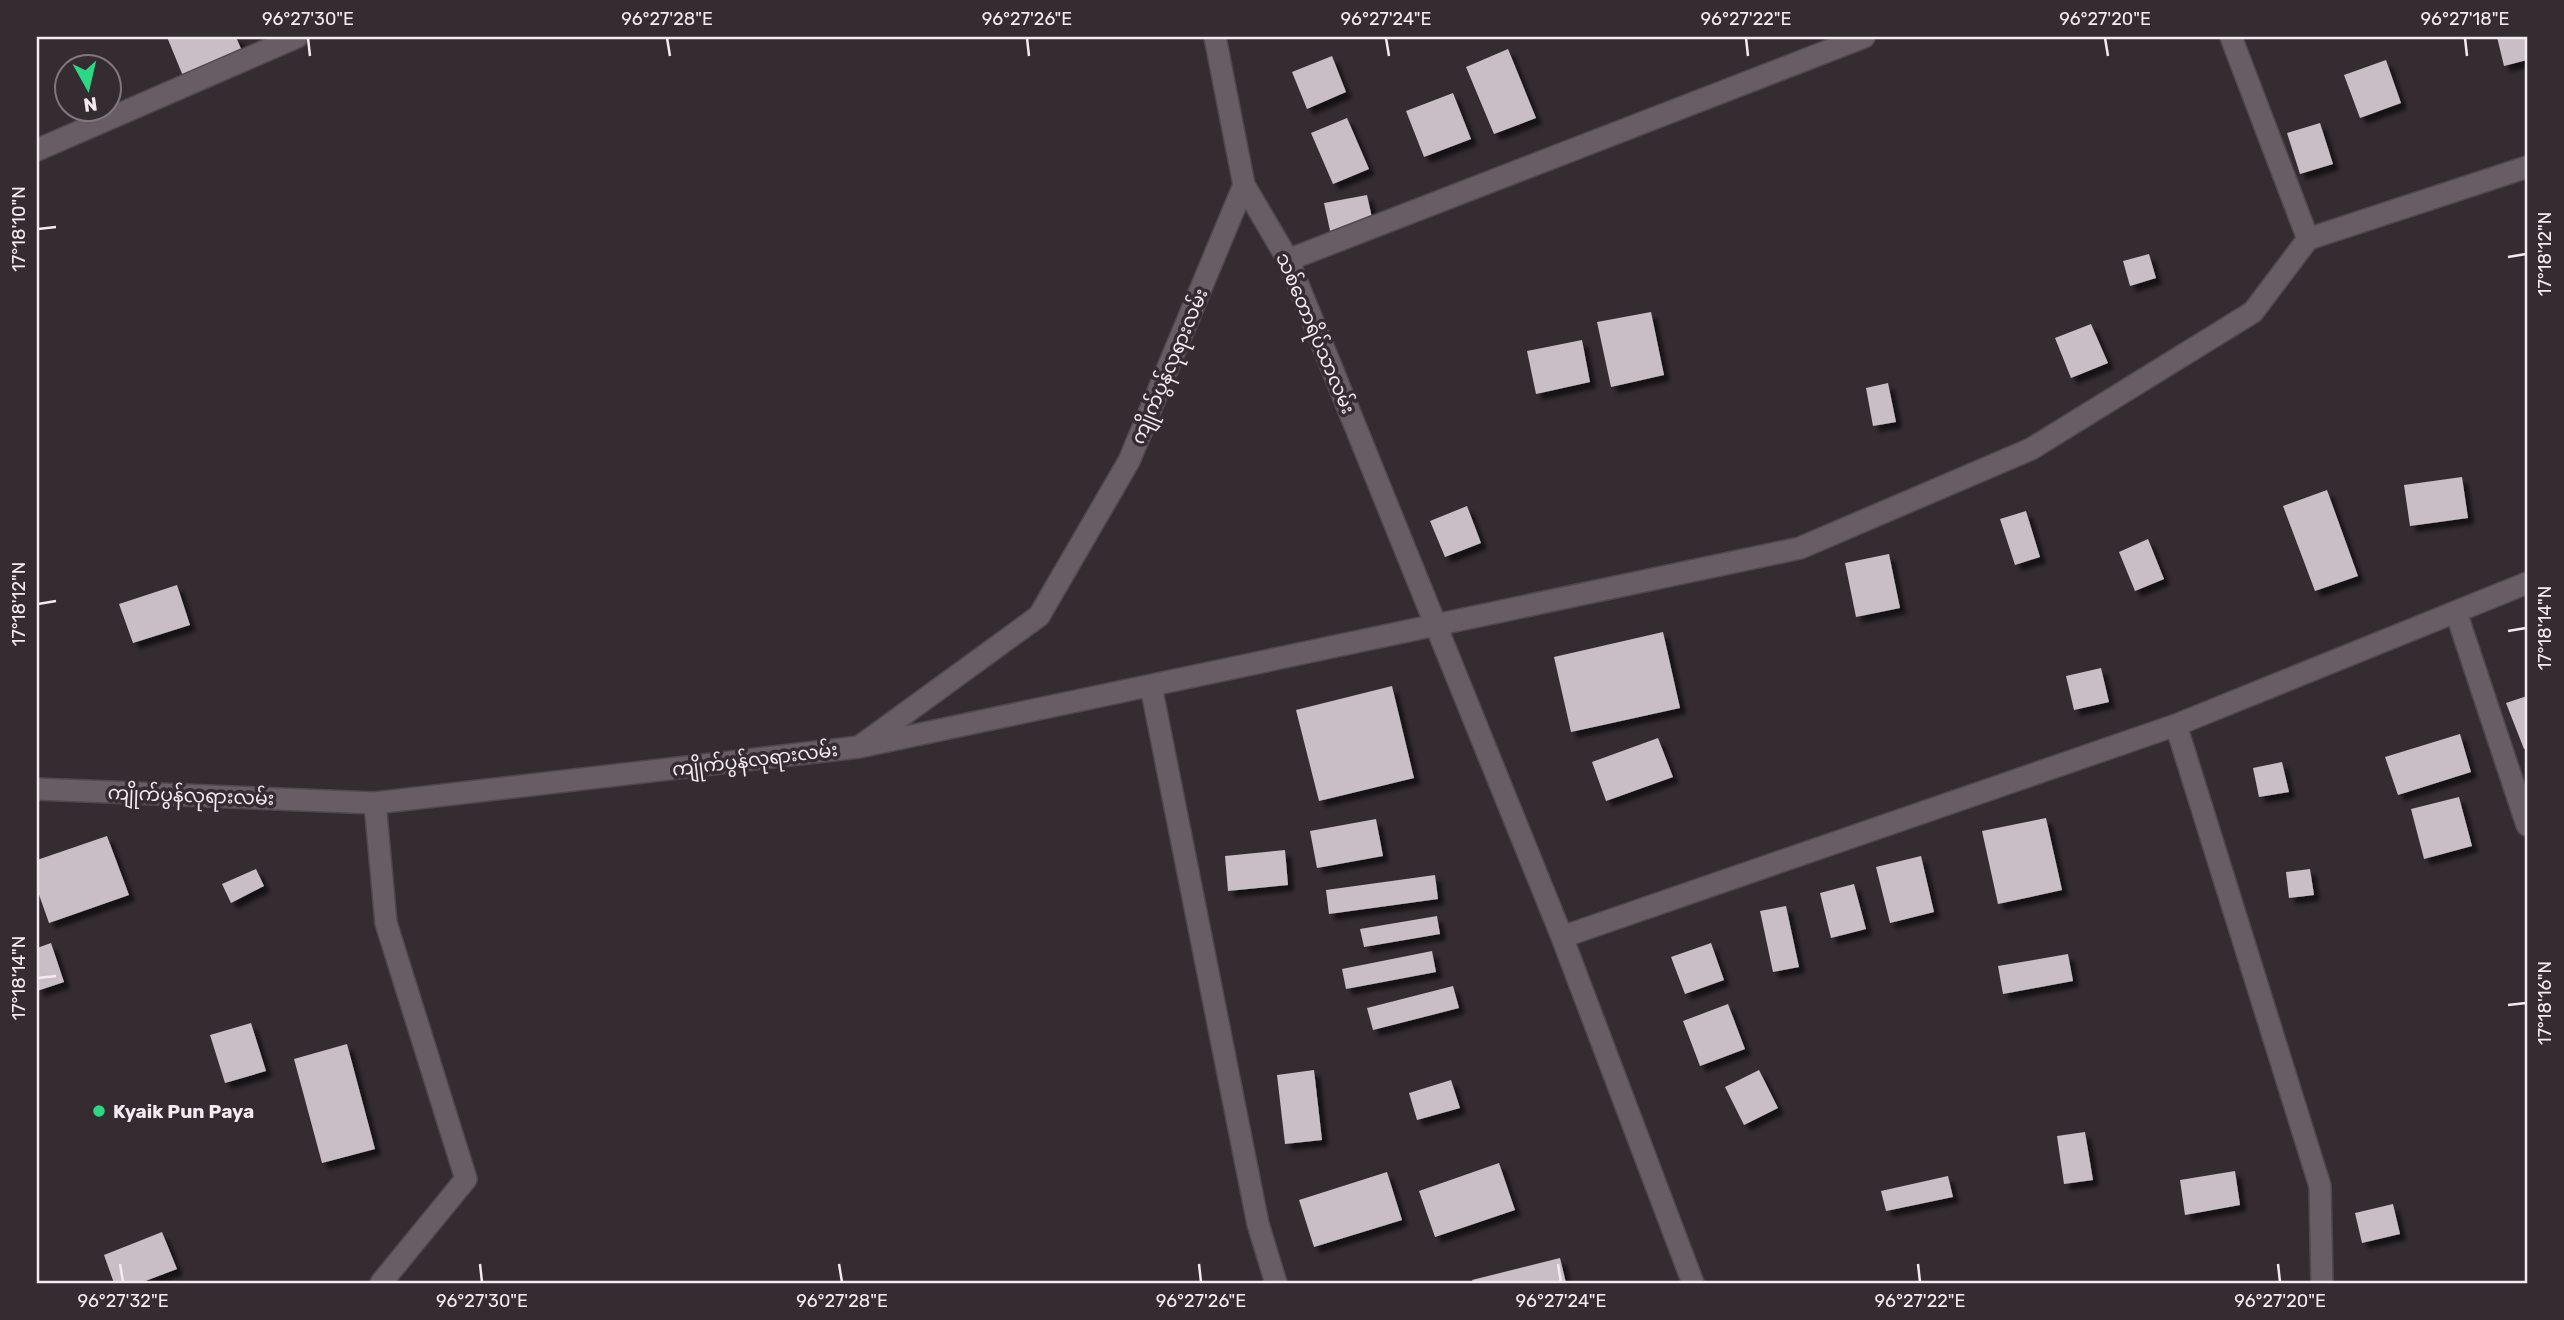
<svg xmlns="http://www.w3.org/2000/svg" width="2564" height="1320" viewBox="0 0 2564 1320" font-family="Rubik,'Noto Sans Myanmar',sans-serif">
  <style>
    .building { fill: #c9bdc6; filter: url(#shadow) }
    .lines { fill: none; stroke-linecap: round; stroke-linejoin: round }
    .minor-casing { stroke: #4f484d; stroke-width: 24 }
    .minor { stroke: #685d65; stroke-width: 21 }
    .ticks { fill: none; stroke: #f2ebf0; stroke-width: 2.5 }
    .poi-dot { fill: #2dd884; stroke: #352c32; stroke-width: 2.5 }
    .labels { text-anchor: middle; stroke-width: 7; stroke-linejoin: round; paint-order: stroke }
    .street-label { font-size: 19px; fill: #f2ebf0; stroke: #352c32 }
    .poi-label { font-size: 19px; font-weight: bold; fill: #f2ebf0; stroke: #352c32; text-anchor: start }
    .neatline { fill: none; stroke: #f2ebf0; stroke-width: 2.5 }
    .ticks-label { font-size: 18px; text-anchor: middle; fill: #f2ebf0 }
  </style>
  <defs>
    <filter id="shadow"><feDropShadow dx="6" dy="6" stdDeviation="2" flood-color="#0009"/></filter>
  </defs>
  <rect width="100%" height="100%" fill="#352c32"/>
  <!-- building -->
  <path class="building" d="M 167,37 L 236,37 L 242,51 L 183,76 Z
    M 2497,37 L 2527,37 L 2527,60 L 2504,66 Z
    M 1508,49 L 1536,118 L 1494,134 L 1466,67 Z
    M 1332,56 L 1346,92 L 1307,109 L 1292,72 Z
    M 2386,60 L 2401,103 L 2360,118 L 2344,75 Z
    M 1453,93 L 1471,139 L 1424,157 L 1406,111 Z
    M 1347,118 L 1369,169 L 1333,184 L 1311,133 Z
    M 2320,123 L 2333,164 L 2300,174 L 2287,133 Z
    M 1367,195 L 1374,227 L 1331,235 L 1324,203 Z
    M 2149,254 L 2156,278 L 2130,286 L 2123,261 Z
    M 1651,312 L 1664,375 L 1611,387 L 1597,322 Z
    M 2091,324 L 2108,363 L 2071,378 L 2055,338 Z
    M 1582,340 L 1590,382 L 1536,394 L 1527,351 Z
    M 1888,383 L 1896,422 L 1873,426 L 1866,388 Z
    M 2462,477 L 2468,518 L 2410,526 L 2404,485 Z
    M 2327,490 L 2358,576 L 2315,591 L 2283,506 Z
    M 1467,506 L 1481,543 L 1445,557 L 1430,521 Z
    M 2026,511 L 2040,557 L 2015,565 L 2000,519 Z
    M 2148,539 L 2164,579 L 2135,591 L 2119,552 Z
    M 1889,554 L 1900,608 L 1856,617 L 1845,563 Z
    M 177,585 L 190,625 L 133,643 L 119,604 Z
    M 1663,632 L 1680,708 L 1571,732 L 1554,657 Z
    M 2101,668 L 2109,702 L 2074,710 L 2066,676 Z
    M 1392,686 L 1414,778 L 1319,801 L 1296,710 Z
    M 2527,696 L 2527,748 L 2524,749 L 2506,703 Z
    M 2460,734 L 2471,772 L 2398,795 L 2385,757 Z
    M 1658,738 L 1673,777 L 1606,801 L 1592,762 Z
    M 2282,762 L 2289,792 L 2259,797 L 2253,768 Z
    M 2459,797 L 2472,846 L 2424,859 L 2411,809 Z
    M 2046,818 L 2062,890 L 1998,904 L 1982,831 Z
    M 1376,819 L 1383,856 L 1317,868 L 1310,831 Z
    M 107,836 L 129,895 L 49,923 L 37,889 L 37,860 Z
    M 1285,850 L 1288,885 L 1228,891 L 1225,856 Z
    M 1921,856 L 1934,912 L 1890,923 L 1876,867 Z
    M 256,869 L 264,886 L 231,903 L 222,884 Z
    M 2310,869 L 2314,895 L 2289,898 L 2286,872 Z
    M 1435,875 L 1438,899 L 1329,914 L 1326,890 Z
    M 1854,884 L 1866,929 L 1831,938 L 1820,893 Z
    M 1786,906 L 1799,967 L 1773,972 L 1760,911 Z
    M 1437,916 L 1440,934 L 1364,947 L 1360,929 Z
    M 51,943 L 64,982 L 37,991 L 37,948 Z
    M 1711,943 L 1724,980 L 1685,994 L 1671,957 Z
    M 1432,951 L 1436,972 L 1346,989 L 1342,969 Z
    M 2068,954 L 2073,981 L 2003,994 L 1998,966 Z
    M 1453,986 L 1459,1008 L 1373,1030 L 1367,1008 Z
    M 1728,1004 L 1745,1049 L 1700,1066 L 1683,1021 Z
    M 251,1023 L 266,1071 L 225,1083 L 210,1035 Z
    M 347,1044 L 375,1149 L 322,1163 L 294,1059 Z
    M 1314,1070 L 1322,1140 L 1285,1144 L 1277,1075 Z
    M 1759,1070 L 1778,1108 L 1744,1125 L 1725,1087 Z
    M 1451,1080 L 1460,1108 L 1417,1120 L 1409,1093 Z
    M 2085,1132 L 2093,1180 L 2064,1184 L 2057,1136 Z
    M 1499,1163 L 1515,1210 L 1435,1237 L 1419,1191 Z
    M 2235,1171 L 2240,1205 L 2185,1215 L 2180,1180 Z
    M 1387,1172 L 1402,1220 L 1314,1247 L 1299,1200 Z
    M 1948,1176 L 1953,1197 L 1886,1211 L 1881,1191 Z
    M 2393,1204 L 2400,1234 L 2362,1243 L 2355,1213 Z
    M 162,1232 L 177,1269 L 140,1283 L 114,1283 L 104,1255 Z
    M 1560,1258 L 1566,1283 L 1473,1283 L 1472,1280 Z"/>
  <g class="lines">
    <!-- minor casing -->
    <g class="minor-casing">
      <path id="minor" d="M 1215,37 L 1244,185 L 1288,260 L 1562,937 L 1693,1283
        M 2231,37 L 2308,239
        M 37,150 L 297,37
        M 1288,260 L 1864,37
        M 2456,612 L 2527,825
        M 1151,686 L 1258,1224 L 1276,1283
        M 2176,725 L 2320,1186 L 2322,1283
        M 859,747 L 1800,548 L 2031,449 L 2253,312 L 2308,239 L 2527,167
        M 37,789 L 375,803 L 859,747 L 1039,616 L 1129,461 L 1244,185
        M 375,803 L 386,923 L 466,1179 L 381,1283
        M 1562,937 L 2176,725 L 2527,583"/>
    </g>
    <!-- minor -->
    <use href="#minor" class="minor"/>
  </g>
  <!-- ticks -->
  <path class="ticks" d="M 308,38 L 310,56M 667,38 L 670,56M 1027,38 L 1029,56M 1386,38 L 1389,56M 1746,38 L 1748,56M 2105,38 L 2108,56M 2465,38 L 2467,56M 38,229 L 56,227M 2508,257 L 2526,254M 38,604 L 56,601M 2508,631 L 2526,628M 38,978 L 56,976M 2508,1005 L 2526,1003M 120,1264 L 123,1282M 480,1264 L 482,1282M 839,1264 L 842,1282M 1199,1264 L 1201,1282M 1558,1264 L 1561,1282M 1918,1264 L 1920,1282M 2278,1264 L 2280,1282"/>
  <!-- markers -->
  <circle class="poi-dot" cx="99" cy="1111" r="7"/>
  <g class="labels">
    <!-- street labels -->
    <g class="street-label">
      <text transform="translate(1316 333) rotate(67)" y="7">သစ်တောရိပ်သာလမ်း</text>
      <text transform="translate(1169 366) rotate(-67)" y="7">ကျိုက်ပွန်လုရားလမ်း</text>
      <text transform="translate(755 759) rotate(-7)" y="7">ကျိုက်ပွန်လုရားလမ်း</text>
      <text transform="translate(191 795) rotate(2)" y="7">ကျိုက်ပွန်လုရားလမ်း</text>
    </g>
    <!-- poi labels -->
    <g class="poi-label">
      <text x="113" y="1118">Kyaik Pun Paya</text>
    </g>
  </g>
  <!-- border -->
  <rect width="2564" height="1320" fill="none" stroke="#352c32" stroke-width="77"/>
  <!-- north arrow -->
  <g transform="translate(88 88) rotate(172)"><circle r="33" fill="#352c32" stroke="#81787e" stroke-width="2"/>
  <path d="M0-5L12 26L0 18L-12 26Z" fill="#2dd884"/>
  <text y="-10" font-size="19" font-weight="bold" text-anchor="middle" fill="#f2ebf0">N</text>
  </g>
  <rect x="38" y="38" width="2488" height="1244" class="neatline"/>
  <g class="ticks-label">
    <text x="308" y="25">96°27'30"E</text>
    <text x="667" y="25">96°27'28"E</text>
    <text x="1027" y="25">96°27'26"E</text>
    <text x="1386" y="25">96°27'24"E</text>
    <text x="1746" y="25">96°27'22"E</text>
    <text x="2105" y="25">96°27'20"E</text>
    <text x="2465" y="25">96°27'18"E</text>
    <text transform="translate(19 229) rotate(-90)" y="6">17°18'10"N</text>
    <text transform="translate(2545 254) rotate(-90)" y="6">17°18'12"N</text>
    <text transform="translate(19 604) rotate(-90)" y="6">17°18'12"N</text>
    <text transform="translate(2545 628) rotate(-90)" y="6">17°18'14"N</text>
    <text transform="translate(19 978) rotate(-90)" y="6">17°18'14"N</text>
    <text transform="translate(2545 1003) rotate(-90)" y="6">17°18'16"N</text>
    <text x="123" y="1307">96°27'32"E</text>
    <text x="482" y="1307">96°27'30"E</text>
    <text x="842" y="1307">96°27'28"E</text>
    <text x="1201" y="1307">96°27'26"E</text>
    <text x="1561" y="1307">96°27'24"E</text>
    <text x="1920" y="1307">96°27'22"E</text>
    <text x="2280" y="1307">96°27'20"E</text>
  </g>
</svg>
